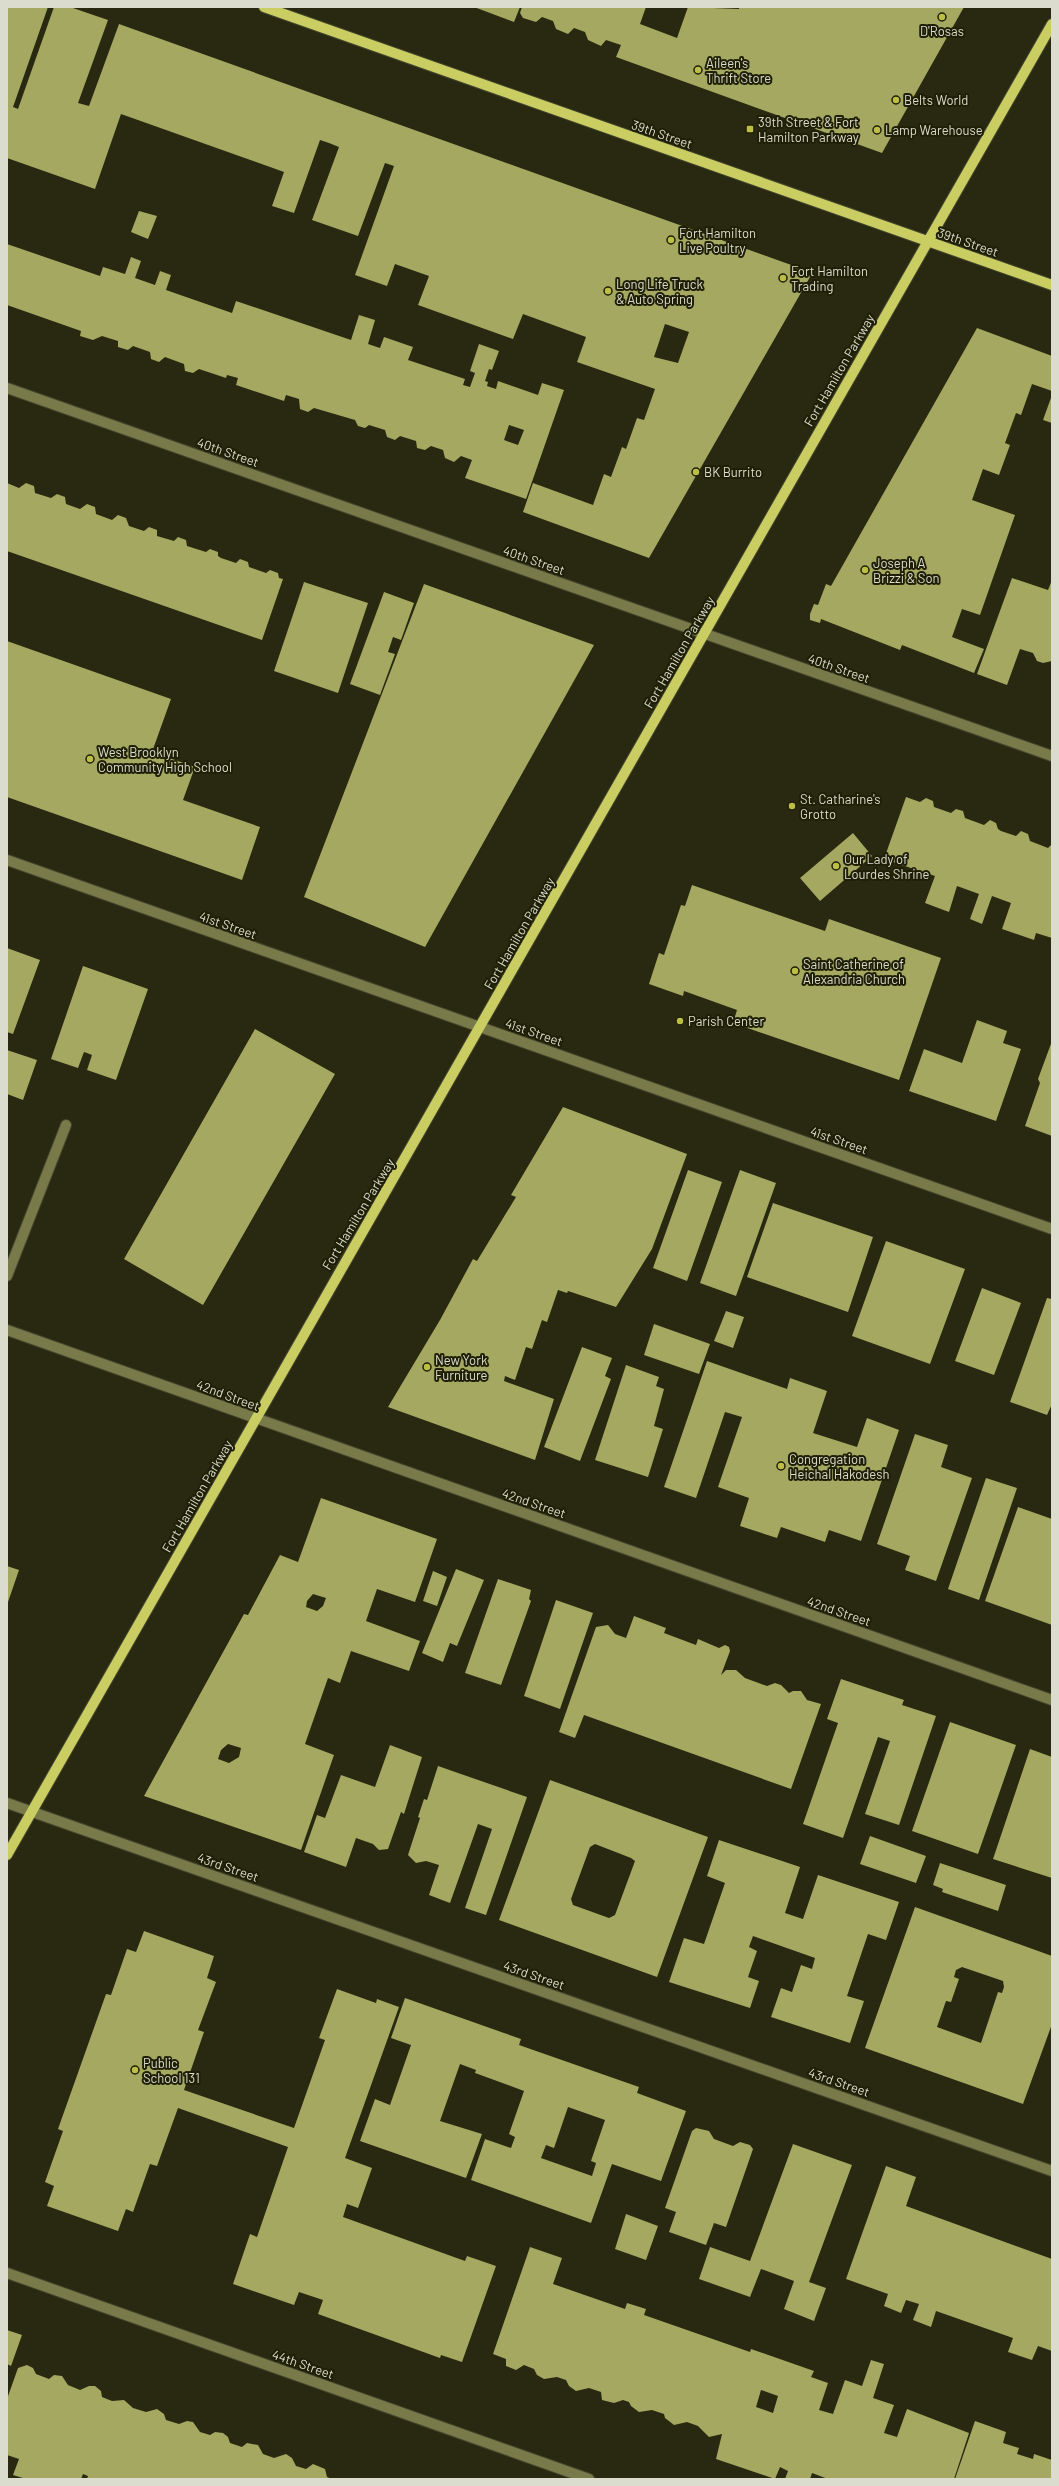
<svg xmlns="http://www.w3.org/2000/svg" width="1059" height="2486" viewBox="0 0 1059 2486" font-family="Barlow,sans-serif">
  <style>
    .building { fill: #a5a861; fill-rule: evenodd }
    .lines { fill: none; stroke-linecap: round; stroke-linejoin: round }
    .minor-casing { stroke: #45462e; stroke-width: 12 }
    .major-casing { stroke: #45462e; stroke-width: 12 }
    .minor { stroke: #787a49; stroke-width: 10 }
    .major { stroke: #cace62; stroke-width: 10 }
    .poi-dot { fill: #bcbf44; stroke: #1f1f06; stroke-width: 1.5 }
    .labels { text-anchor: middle; stroke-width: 4; stroke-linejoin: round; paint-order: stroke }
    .poi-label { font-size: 13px; fill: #dbdccd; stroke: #1f1f06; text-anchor: start }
    .street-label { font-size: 13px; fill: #dbdccd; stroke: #1f1f06 }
  </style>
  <rect width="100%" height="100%" fill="#282910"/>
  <!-- building -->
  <path class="building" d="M 7,7 L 48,7 L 13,107 L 18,109 L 54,7 L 70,7 L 108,20 L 78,103 L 89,106 L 119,24 L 808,271 L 810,277 L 649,558 L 523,512 L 533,483 L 593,505 L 604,474 L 611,477 L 622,447 L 626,449 L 637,418 L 644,420 L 655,389 L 577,362 L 586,337 L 523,314 L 513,339 L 418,305 L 429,276 L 395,264 L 387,286 L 355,275 L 394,166 L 385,163 L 358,236 L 312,220 L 339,147 L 329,143 L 320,140 L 294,213 L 272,206 L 284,172 L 121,114 L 95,189 L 7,158 ZM 665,324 L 689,332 L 678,363 L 654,357 Z
    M 474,7 L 520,7 L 514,22 Z
    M 522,7 L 646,7 L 640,24 L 677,38 L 688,7 L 739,9 L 739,7 L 964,7 L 882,153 L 616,57 L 621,45 L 606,40 L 601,46 L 588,40 L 585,32 L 574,28 L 568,34 L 556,29 L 553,21 L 542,17 L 536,22 L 523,18 L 520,13 Z
    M 139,211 L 157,216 L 148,239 L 131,232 Z
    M 7,244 L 100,276 L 103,267 L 125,274 L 131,257 L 141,261 L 135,278 L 155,285 L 160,271 L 171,275 L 166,290 L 232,313 L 236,301 L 351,340 L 359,315 L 375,320 L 368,344 L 380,348 L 384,337 L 413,347 L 408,360 L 465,379 L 463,385 L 470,387 L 475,373 L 470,371 L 479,344 L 499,351 L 492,370 L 489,369 L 485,381 L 488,382 L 487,386 L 496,389 L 498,381 L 538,395 L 542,383 L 564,390 L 526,499 L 465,478 L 472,460 L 461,456 L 454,462 L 445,458 L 443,450 L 431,446 L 425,450 L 417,448 L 416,441 L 400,436 L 395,440 L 387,437 L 385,430 L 369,425 L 365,428 L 358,426 L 355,420 L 314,408 L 308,412 L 300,409 L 299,399 L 286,395 L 284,401 L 236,385 L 238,378 L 227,375 L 226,378 L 199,369 L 193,373 L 185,371 L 184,364 L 165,357 L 159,362 L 151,359 L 150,352 L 133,346 L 128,350 L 118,347 L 118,341 L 102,336 L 93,340 L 80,336 L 81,331 L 7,305 ZM 509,425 L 524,430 L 518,445 L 504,440 Z
    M 977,328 L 1052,356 L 1052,391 L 1032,384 L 1021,415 L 1016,413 L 1005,443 L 1010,445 L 999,475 L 983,469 L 972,500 L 1015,515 L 980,615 L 962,609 L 952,637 L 984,649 L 974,673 L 902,645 L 900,650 L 821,619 L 820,623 L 810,620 L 810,614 L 814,604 L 818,605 L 826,584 L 831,586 Z
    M 1052,395 L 1052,423 L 1043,420 Z
    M 7,483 L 19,488 L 26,483 L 34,486 L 35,493 L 51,498 L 57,494 L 65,497 L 66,504 L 80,509 L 87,504 L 95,507 L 96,514 L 112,520 L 118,515 L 126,518 L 129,526 L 144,531 L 149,527 L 157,530 L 157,536 L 174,541 L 178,537 L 186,540 L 187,546 L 206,552 L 210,549 L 218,552 L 218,556 L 221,558 L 236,563 L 240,559 L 248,562 L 249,567 L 266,573 L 270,570 L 278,573 L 279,578 L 283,579 L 262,640 L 7,551 Z
    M 1012,578 L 1048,590 L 1052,580 L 1052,661 L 1043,663 L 1037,661 L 1033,653 L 1020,649 L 1007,685 L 977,674 Z
    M 304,582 L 368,603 L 338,693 L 274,671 Z
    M 424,584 L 594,645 L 425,947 L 304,897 Z
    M 384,592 L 414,603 L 401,640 L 393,637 L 388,652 L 395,654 L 380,695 L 350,684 Z
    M 7,641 L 171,699 L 152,752 L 195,767 L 183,800 L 260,827 L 242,880 L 7,797 Z
    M 906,797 L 920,802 L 926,798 L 933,801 L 934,807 L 951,813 L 956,809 L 963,811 L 965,818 L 984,825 L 990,820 L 996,823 L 998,829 L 1001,831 L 1016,836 L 1021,831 L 1028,834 L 1030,841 L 1048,848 L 1052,844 L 1052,938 L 1036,933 L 1034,940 L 1002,929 L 1011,903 L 992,896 L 982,924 L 970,919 L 979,894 L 957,886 L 949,912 L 925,903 L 935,876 L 884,859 Z
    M 853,833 L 872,856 L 820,901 L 800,878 Z
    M 692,885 L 825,931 L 829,919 L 941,958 L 899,1080 L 733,1023 L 737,1010 L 684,991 L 683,996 L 649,984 L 659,953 L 664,955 L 681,905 L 685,906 Z
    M 7,948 L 40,960 L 13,1034 L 7,1032 Z
    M 83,966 L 148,989 L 116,1080 L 87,1070 L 92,1055 L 87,1053 L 84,1052 L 78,1068 L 51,1059 Z
    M 977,1020 L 1007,1031 L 1003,1043 L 1021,1049 L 996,1121 L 909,1091 L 924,1049 L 962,1063 Z
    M 255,1029 L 335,1074 L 203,1305 L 124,1259 Z
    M 1052,1041 L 1052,1136 L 1025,1126 L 1040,1083 L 1038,1079 Z
    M 7,1050 L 37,1060 L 23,1100 L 7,1094 Z
    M 563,1107 L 687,1154 L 652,1249 L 616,1307 L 568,1291 L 567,1293 L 558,1290 L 547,1322 L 542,1320 L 532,1349 L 526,1347 L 515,1380 L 505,1376 L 504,1381 L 554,1399 L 535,1460 L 388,1407 L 440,1320 L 473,1259 L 477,1261 L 516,1197 L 511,1195 Z
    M 688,1170 L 722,1182 L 687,1281 L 653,1268 Z
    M 740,1170 L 776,1183 L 736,1296 L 700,1283 Z
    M 773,1203 L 873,1237 L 848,1312 L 747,1277 Z
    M 886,1241 L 965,1269 L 930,1364 L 852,1336 Z
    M 982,1288 L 1021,1303 L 994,1375 L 955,1361 Z
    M 1047,1298 L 1052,1299 L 1052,1404 L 1047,1415 L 1010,1402 Z
    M 726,1311 L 744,1317 L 733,1348 L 714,1341 Z
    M 654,1324 L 710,1344 L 699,1374 L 644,1355 Z
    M 582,1347 L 612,1358 L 605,1376 L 611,1379 L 580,1461 L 544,1447 Z
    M 707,1361 L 787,1389 L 790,1378 L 827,1391 L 813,1433 L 857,1447 L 867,1418 L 899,1430 L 861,1541 L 829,1530 L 825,1542 L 781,1527 L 777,1538 L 740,1526 L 749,1498 L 718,1487 L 742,1417 L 725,1412 L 696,1498 L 664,1487 Z
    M 626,1365 L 659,1377 L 656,1386 L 664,1389 L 654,1426 L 663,1429 L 648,1477 L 595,1460 Z
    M 915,1434 L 948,1445 L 941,1467 L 972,1478 L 936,1581 L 905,1570 L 910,1556 L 877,1544 Z
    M 986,1478 L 1017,1488 L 979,1600 L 948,1589 Z
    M 321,1498 L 437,1539 L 415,1602 L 377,1589 L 366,1621 L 420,1641 L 409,1671 L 351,1651 L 340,1683 L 328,1678 L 305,1744 L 334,1755 L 301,1850 L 144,1796 L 244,1614 L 248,1615 L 280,1555 L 298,1562 ZM 313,1594 L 326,1598 L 323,1606 L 317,1611 L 306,1607 L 307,1601 ZM 228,1744 L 241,1748 L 239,1757 L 229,1763 L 218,1759 L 221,1750 Z
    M 1018,1507 L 1052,1519 L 1052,1625 L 985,1601 Z
    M 7,1566 L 19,1570 L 7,1605 Z
    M 456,1569 L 484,1580 L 457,1646 L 450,1643 L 443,1662 L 422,1653 Z
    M 433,1571 L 447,1577 L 437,1606 L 423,1601 Z
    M 498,1579 L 531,1590 L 529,1599 L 531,1601 L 501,1685 L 465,1673 Z
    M 556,1600 L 593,1613 L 560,1709 L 524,1696 Z
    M 634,1616 L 666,1628 L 664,1633 L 696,1645 L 698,1639 L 719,1648 L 725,1645 L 729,1647 L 730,1651 L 721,1675 L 726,1670 L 736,1670 L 745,1678 L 767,1686 L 775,1683 L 781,1685 L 789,1693 L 793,1691 L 801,1691 L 807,1700 L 821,1704 L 791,1789 L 584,1715 L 575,1738 L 559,1732 L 596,1627 L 608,1625 L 615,1634 L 626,1638 Z
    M 841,1679 L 904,1700 L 902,1705 L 936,1716 L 899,1825 L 865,1814 L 890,1741 L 878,1737 L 843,1838 L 803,1824 L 838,1723 L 827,1719 Z
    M 950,1722 L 1016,1745 L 978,1854 L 912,1831 Z
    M 390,1745 L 422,1757 L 404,1814 L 401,1812 L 388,1849 L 379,1850 L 373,1844 L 356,1838 L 346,1867 L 304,1852 L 317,1815 L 325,1818 L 341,1775 L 375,1787 Z
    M 1030,1749 L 1052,1757 L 1052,1878 L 993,1859 Z
    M 438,1766 L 527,1797 L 486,1915 L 465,1908 L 492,1829 L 478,1824 L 450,1903 L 429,1895 L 439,1865 L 426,1861 L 416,1863 L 408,1855 L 420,1818 L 418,1817 L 424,1799 L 427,1800 Z
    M 550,1780 L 708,1837 L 657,1977 L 499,1920 ZM 595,1844 L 631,1858 L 635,1861 L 615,1915 L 609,1918 L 573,1905 L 571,1899 L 590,1847 Z
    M 870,1836 L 926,1856 L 916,1883 L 860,1864 Z
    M 719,1840 L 800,1867 L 785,1913 L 803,1919 L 818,1875 L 899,1902 L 886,1940 L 868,1934 L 847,1996 L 864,2001 L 850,2043 L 771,2017 L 781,1988 L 792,1992 L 801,1965 L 812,1969 L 815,1958 L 753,1936 L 749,1947 L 757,1951 L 748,1977 L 759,1981 L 750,2008 L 669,1982 L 684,1938 L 704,1944 L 725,1883 L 707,1876 Z
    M 940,1863 L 1006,1885 L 998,1911 L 942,1892 L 943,1889 L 933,1885 Z
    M 915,1907 L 1052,1956 L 1052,2024 L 1023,2104 L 865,2048 ZM 962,1967 L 1003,1981 L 1004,1987 L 1002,1993 L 998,1992 L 981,2043 L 937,2027 L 946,2001 L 951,2002 L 959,1979 L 954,1977 L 956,1970 Z
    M 144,1931 L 214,1956 L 207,1978 L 216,1982 L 198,2030 L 204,2032 L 184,2090 L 294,2128 L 325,2040 L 319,2038 L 337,1989 L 376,2003 L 377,1999 L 399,2007 L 345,2158 L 372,2168 L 358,2208 L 347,2204 L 343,2217 L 465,2261 L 467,2256 L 496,2266 L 462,2362 L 441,2355 L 440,2358 L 318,2314 L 323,2300 L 299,2292 L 294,2305 L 233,2284 L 250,2234 L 257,2237 L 288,2147 L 178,2108 L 157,2166 L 150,2164 L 133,2212 L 126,2209 L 118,2231 L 47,2206 L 54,2186 L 45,2182 L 63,2131 L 58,2129 L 106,1994 L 111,1995 L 127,1949 L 136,1952 Z
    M 405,1998 L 521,2039 L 519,2045 L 639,2087 L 637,2093 L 686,2111 L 661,2181 L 612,2164 L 591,2223 L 471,2180 L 485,2139 L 511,2148 L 515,2137 L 509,2134 L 524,2091 L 475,2073 L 476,2070 L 460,2064 L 440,2121 L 482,2134 L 466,2178 L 360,2141 L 375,2099 L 390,2105 L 411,2045 L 391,2038 ZM 568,2107 L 605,2120 L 591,2161 L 596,2163 L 592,2176 L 541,2158 L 546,2145 L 554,2148 Z
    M 696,2128 L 709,2131 L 714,2139 L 733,2146 L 740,2142 L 750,2145 L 753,2149 L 726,2227 L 714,2223 L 706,2245 L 669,2232 L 676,2212 L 665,2208 L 692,2131 Z
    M 793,2144 L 852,2165 L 809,2282 L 826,2288 L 814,2321 L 784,2309 L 794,2281 L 761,2269 L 750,2297 L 699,2279 L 710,2247 L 750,2261 Z
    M 886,2166 L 916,2177 L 906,2206 L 1052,2259 L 1052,2351 L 1038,2346 L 1032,2360 L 1008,2352 L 1013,2338 L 936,2311 L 931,2327 L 913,2320 L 919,2304 L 906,2300 L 901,2313 L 884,2306 L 888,2294 L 846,2279 Z
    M 626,2214 L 658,2226 L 646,2260 L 615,2249 Z
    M 530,2247 L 562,2258 L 553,2284 L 625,2309 L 627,2303 L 646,2309 L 644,2315 L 750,2352 L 751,2349 L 814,2371 L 811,2377 L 828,2383 L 819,2410 L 833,2414 L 845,2380 L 862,2386 L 871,2360 L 884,2364 L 873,2398 L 894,2405 L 884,2433 L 897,2437 L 907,2409 L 969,2433 L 954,2479 L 828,2479 L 812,2473 L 810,2479 L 785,2479 L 788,2471 L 780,2467 L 775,2479 L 716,2459 L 722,2434 L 709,2437 L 698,2426 L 687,2422 L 674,2425 L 665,2418 L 664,2414 L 652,2410 L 639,2412 L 631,2406 L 629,2402 L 623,2400 L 614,2403 L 602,2400 L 601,2392 L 589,2388 L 576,2391 L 569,2386 L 566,2380 L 557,2377 L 544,2379 L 537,2375 L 534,2369 L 524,2365 L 516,2370 L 506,2366 L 506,2359 L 493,2354 ZM 761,2390 L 778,2396 L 773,2413 L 756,2407 Z
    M 7,2330 L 22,2335 L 11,2366 L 7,2364 Z
    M 27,2365 L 33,2368 L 36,2374 L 49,2379 L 54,2375 L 62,2376 L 68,2385 L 80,2390 L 89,2386 L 95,2386 L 101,2391 L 102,2397 L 112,2401 L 124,2400 L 133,2408 L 146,2412 L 157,2409 L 164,2414 L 166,2420 L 179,2424 L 187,2421 L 193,2422 L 200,2432 L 210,2435 L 215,2432 L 223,2433 L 228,2437 L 230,2443 L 242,2447 L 247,2443 L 258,2445 L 263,2454 L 274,2458 L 286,2454 L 292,2458 L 296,2466 L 306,2469 L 313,2464 L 325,2469 L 327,2477 L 332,2479 L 87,2479 L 88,2476 L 83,2474 L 81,2479 L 26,2479 L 13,2475 L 19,2459 L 7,2455 L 7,2399 L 18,2368 Z
    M 975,2421 L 1006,2432 L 1003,2443 L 1019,2448 L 1017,2454 L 1033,2459 L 1034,2454 L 1052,2460 L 1052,2479 L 955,2479 Z"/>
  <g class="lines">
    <!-- minor casing -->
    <g class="minor-casing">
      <path id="minor" d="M 7,388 L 1052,756
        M 7,860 L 1052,1229
        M 7,1276 L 66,1125
        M 7,1330 L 1052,1700
        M 7,1803 L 1052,2171
        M 7,2273 L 589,2479"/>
    </g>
    <!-- major casing -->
    <g class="major-casing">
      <path id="major" d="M 264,7 L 1052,285
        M 7,1855 L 1052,24"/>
    </g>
    <!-- minor -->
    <use href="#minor" class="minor"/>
    <!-- major -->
    <use href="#major" class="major"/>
  </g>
  <!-- markers -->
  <g class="poi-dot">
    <circle cx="942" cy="17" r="4"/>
    <circle cx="698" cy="70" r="4"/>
    <circle cx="896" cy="100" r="4"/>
    <rect x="746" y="125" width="8" height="8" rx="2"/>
    <circle cx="877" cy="130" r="4"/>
    <circle cx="671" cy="240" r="4"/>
    <circle cx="783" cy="278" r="4"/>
    <circle cx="608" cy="291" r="4"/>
    <circle cx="696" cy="472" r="4"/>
    <circle cx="865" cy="570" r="4"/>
    <circle cx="90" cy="759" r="4"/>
    <circle cx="792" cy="806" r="4"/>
    <circle cx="836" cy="866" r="4"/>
    <circle cx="795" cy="971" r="4"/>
    <circle cx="680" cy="1021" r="4"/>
    <circle cx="427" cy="1367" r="4"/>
    <circle cx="781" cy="1466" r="4"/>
    <circle cx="135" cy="2070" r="4"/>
  </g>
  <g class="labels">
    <!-- poi labels -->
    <g class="poi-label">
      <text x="942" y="36" text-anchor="middle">D'Rosas</text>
      <text x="706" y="68">Aileen's<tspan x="706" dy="15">Thrift Store</tspan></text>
      <text x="904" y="105">Belts World</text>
      <text x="758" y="127">39th Street &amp; Fort<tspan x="758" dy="15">Hamilton Parkway</tspan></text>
      <text x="885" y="135">Lamp Warehouse</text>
      <text x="679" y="238">Fort Hamilton<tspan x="679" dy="15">Live Poultry</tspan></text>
      <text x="791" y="276">Fort Hamilton<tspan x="791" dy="15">Trading</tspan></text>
      <text x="616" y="289">Long Life Truck<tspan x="616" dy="15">&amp; Auto Spring</tspan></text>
      <text x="704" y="477">BK Burrito</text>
      <text x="873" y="568">Joseph A<tspan x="873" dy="15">Brizzi &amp; Son</tspan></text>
      <text x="98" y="757">West Brooklyn<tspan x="98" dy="15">Community High School</tspan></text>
      <text x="800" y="804">St. Catharine's<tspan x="800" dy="15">Grotto</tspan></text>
      <text x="844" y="864">Our Lady of<tspan x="844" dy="15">Lourdes Shrine</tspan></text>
      <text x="803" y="969">Saint Catherine of<tspan x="803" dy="15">Alexandria Church</tspan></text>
      <text x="688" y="1026">Parish Center</text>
      <text x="435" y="1365">New York<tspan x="435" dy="15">Furniture</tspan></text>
      <text x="789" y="1464">Congregation<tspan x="789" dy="15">Heichal Hakodesh</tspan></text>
      <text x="143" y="2068">Public<tspan x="143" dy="15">School 131</tspan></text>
    </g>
    <!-- street labels -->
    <g class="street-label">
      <text transform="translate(662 134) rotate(19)" y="5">39th Street</text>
      <text transform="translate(968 242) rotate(19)" y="5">39th Street</text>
      <text transform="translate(839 370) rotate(-60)" y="5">Fort Hamilton Parkway</text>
      <text transform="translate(228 452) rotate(19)" y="5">40th Street</text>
      <text transform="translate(534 560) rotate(19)" y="5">40th Street</text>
      <text transform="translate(679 652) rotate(-60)" y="5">Fort Hamilton Parkway</text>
      <text transform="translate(839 668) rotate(19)" y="5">40th Street</text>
      <text transform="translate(228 925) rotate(19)" y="5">41st Street</text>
      <text transform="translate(519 933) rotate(-60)" y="5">Fort Hamilton Parkway</text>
      <text transform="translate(534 1032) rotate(19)" y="5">41st Street</text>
      <text transform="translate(839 1140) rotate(19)" y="5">41st Street</text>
      <text transform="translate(358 1214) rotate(-59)" y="5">Fort Hamilton Parkway</text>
      <text transform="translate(228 1395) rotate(20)" y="5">42nd Street</text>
      <text transform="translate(197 1496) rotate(-60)" y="5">Fort Hamilton Parkway</text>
      <text transform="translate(534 1503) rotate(19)" y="5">42nd Street</text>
      <text transform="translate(839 1611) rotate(19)" y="5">42nd Street</text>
      <text transform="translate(228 1867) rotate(19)" y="5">43rd Street</text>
      <text transform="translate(534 1975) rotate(19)" y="5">43rd Street</text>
      <text transform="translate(839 2082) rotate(19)" y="5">43rd Street</text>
      <text transform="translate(303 2364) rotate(19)" y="5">44th Street</text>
    </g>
  </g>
  <!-- border -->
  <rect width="1059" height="2486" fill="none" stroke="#dbdccd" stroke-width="16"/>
</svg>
